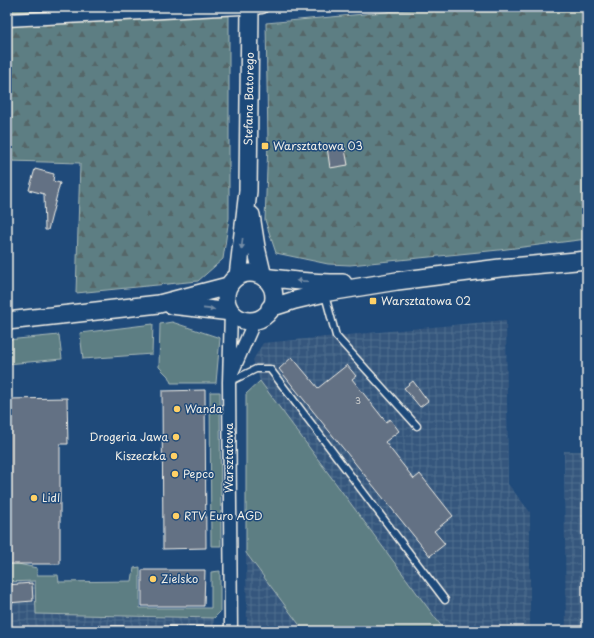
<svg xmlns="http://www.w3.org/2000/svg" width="594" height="638" viewBox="0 0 594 638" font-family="'Playpen Sans',sans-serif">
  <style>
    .industrial { fill: url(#industrial-grid) }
    .green { fill: #5d7e83; stroke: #a8b8b6 }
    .forest { fill: url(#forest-firs); stroke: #a8b8b6 }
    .building { fill: #647184; stroke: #f4f1e8 }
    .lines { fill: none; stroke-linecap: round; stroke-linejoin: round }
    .lane-casing { stroke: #f4f1e8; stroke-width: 9 }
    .street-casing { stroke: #f4f1e8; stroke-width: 15 }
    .secondary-casing { stroke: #f4f1e8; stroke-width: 20 }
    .lane { stroke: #1f4a7a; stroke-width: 6 }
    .street { stroke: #1f4a7a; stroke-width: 12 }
    .secondary { stroke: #1f4a7a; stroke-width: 17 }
    .oneway { fill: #748da6 }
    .poi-dot { fill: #ffd166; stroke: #1f4a7a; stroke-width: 1.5 }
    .labels { text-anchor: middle; stroke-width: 3; stroke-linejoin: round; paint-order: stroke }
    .number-label { font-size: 9px; fill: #d0d1cf }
    .street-label { font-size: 11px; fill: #f4f1e8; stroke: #1f4a7a }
    .poi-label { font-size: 11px; fill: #f4f1e8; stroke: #1f4a7a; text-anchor: start }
  </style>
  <defs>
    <pattern id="industrial-grid" width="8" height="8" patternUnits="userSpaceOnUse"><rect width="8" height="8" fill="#34567d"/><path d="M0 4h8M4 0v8" fill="none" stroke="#526f8f"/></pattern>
    <pattern id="forest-firs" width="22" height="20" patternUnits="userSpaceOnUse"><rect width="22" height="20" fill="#5d7e83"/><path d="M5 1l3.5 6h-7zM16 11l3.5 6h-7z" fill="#546668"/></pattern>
  </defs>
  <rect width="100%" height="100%" fill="#1f4a7a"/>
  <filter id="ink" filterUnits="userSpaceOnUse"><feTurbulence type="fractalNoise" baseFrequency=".025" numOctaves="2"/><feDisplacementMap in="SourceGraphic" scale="8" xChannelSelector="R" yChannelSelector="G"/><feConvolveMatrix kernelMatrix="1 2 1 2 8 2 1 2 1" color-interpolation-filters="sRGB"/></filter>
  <g filter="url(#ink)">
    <!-- industrial -->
    <path class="industrial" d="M 506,320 L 508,484 L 530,512 L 530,631 L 445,631 L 260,381 L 253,360 L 263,343 Z
      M 564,451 L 587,451 L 587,631 L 566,631 Z
      M 246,553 L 304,631 L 247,631 Z
      M 35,581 L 36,614 L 214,618 L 214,631 L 7,631 L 7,582 Z"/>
    <!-- green -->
    <path class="green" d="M 172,322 L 220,338 L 216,383 L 171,383 L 168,376 L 159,367 L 160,324 Z
      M 153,324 L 152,354 L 83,359 L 80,333 Z
      M 59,335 L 62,359 L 7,364 L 7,340 Z
      M 260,381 L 445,631 L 304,631 L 246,553 L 246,394 Z
      M 210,392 L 220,392 L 221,546 L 211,546 Z
      M 7,564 L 18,564 L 37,568 L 37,575 L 58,575 L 59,582 L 132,581 L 134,568 L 140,567 L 140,608 L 211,608 L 211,572 L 220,571 L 220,612 L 214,618 L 36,614 L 35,581 L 7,582 Z"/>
    <!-- forest -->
    <path class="forest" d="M 7,7 L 25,7 L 26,9 L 62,9 L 62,7 L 229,7 L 229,218 L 223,259 L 198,281 L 76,293 L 80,163 L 10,161 L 9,10 L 7,10 Z
      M 440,7 L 587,7 L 587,239 L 499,250 L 350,265 L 328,264 L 276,253 L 265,220 L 268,143 L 266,23 Z"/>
    <!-- building -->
    <path class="building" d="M 344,144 L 348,165 L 330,168 L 327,147 Z
      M 35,169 L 54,174 L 53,181 L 60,183 L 48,230 L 45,230 L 44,194 L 29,190 Z
      M 292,357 L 318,388 L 347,365 L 356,376 L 352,379 L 386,422 L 390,419 L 399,431 L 385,442 L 414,479 L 420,474 L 453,516 L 434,531 L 445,544 L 430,556 L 279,369 Z
      M 413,381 L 428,401 L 420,407 L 404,388 Z
      M 205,390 L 206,548 L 163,549 L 162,391 Z
      M 67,398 L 68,444 L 60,444 L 60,564 L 7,564 L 7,399 Z
      M 142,570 L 205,570 L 204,606 L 142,606 Z
      M 32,583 L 33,601 L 7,603 L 7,585 Z"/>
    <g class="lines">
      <!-- lane casing -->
      <g class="lane-casing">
        <path id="lane" d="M 325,295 L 336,336 L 417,426
          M 229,382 L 256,369 L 270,369 L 445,600
          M 73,630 L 231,630"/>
      </g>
      <!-- street casing -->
      <g class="street-casing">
        <path id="street" d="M 7,20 L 262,7
          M 231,312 L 229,382 L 231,631
          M 231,375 L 255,320"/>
      </g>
      <!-- secondary casing -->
      <g class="secondary-casing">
        <path id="secondary" d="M 251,215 L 256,247 L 263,277
          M226 297a24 24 0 1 1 48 0a24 24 0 1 1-48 0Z
          M 238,276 L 248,191 L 250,7
          M 263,277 C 290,280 316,284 343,283
          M 171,305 L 231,312
          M 270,308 L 295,300 L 329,292 L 397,281 L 500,268 L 587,260
          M 7,321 L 159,304 L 228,286"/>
      </g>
      <!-- lane -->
      <use href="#lane" class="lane"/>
      <!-- street -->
      <use href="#street" class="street"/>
      <!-- secondary -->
      <use href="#secondary" class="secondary"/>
    </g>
    <!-- one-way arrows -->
    <defs><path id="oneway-solid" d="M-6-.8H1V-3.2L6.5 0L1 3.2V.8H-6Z"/></defs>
    <g class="oneway">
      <use href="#oneway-solid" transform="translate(242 244) rotate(96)"/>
      <use href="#oneway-solid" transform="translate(302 281) rotate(-177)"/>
      <use href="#oneway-solid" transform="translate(209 309) rotate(6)"/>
    </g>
  </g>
  <!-- markers -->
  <g class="poi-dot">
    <rect x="261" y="142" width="8" height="8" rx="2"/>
    <rect x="369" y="297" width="8" height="8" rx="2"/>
    <circle cx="177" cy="409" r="4"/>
    <circle cx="176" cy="437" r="4"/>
    <circle cx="174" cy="456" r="4"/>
    <circle cx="175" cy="474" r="4"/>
    <circle cx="34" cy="498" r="4"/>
    <circle cx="176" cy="516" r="4"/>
    <circle cx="153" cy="579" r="4"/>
  </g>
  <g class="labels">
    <!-- number labels -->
    <g class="number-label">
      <text x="358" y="404">3</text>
    </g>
    <!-- street labels -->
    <g class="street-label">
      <text transform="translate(249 99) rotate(-89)" y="4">Stefana Batorego</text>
      <text transform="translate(229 458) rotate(-90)" y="4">Warsztatowa</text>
    </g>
    <!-- poi labels -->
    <g class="poi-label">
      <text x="273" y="150">Warsztatowa 03</text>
      <text x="381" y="305">Warsztatowa 02</text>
      <text x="185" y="413">Wanda</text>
      <text x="168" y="441" text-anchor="end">Drogeria Jawa</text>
      <text x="166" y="460" text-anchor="end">Kiszeczka</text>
      <text x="183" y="478">Pepco</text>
      <text x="42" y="502">Lidl</text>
      <text x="184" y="520">RTV Euro AGD</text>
      <text x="161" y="583">Zielsko</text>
    </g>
  </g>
  <!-- margin -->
  <rect width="594" height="638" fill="none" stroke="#1f4a7a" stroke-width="24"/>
  <rect x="12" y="12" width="570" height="614" fill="none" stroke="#f4f1e8" stroke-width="1.5" filter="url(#ink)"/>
</svg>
